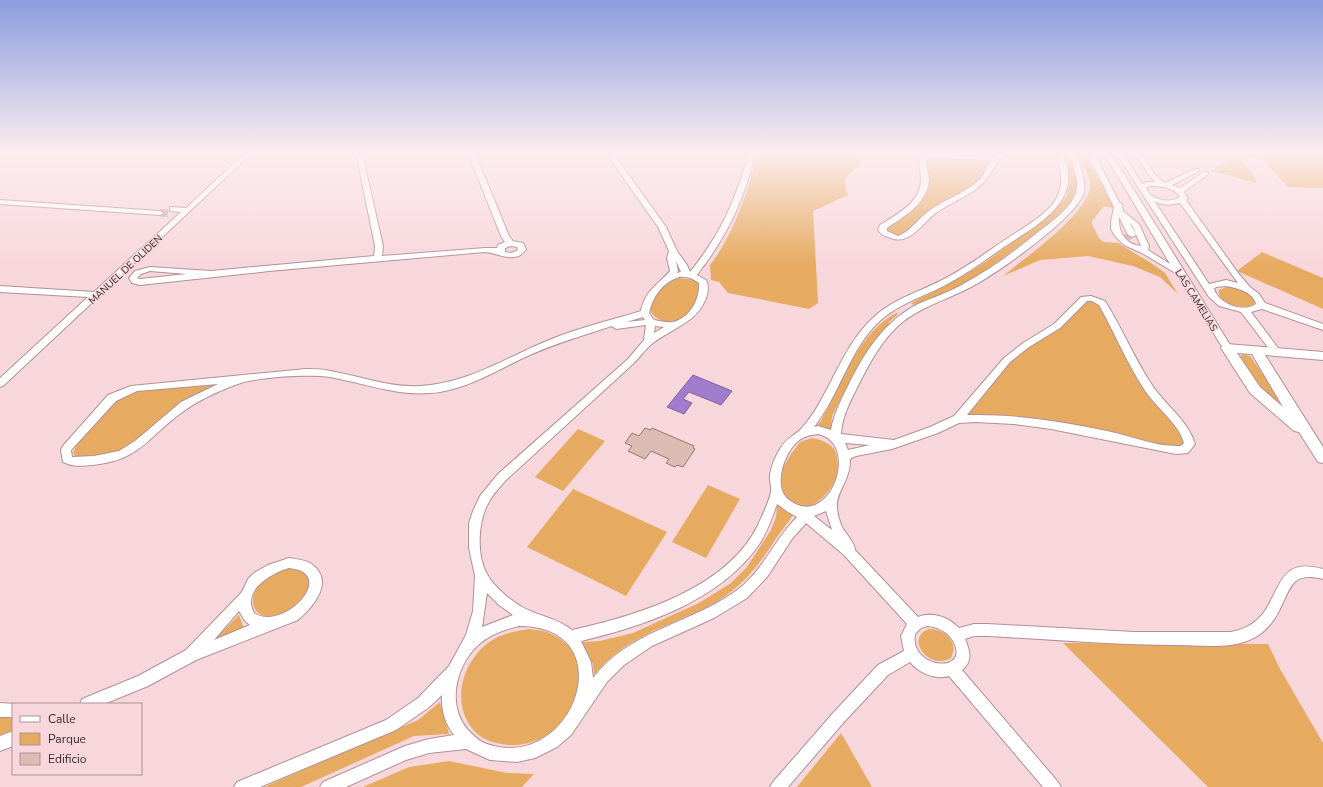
<svg xmlns="http://www.w3.org/2000/svg" width="1323" height="787" viewBox="0 0 1323 787" font-family="'Nunito Sans',sans-serif">
  <style>
    .green { fill: #e6ab61 }
    .water { fill: #a17bcc; stroke: #81639c }
    .building { fill: #dbbcb2; stroke: #94786f }
    .lines { fill: none; stroke-linecap: round; stroke-linejoin: round }
    .minor-tunnel { stroke: #d1b4b9; stroke-width: 8; stroke-dasharray: 8 4; stroke-linecap: butt }
    .minor-casing { stroke: #b09196; stroke-width: 2 }
    .tertiary-casing { stroke: #b09196; stroke-width: 2 }
    .minor { fill: #fff; fill-rule: evenodd }
    .tertiary { fill: #fff; fill-rule: evenodd }
    .labels { text-anchor: middle; stroke-width: 3; stroke-linejoin: round; paint-order: stroke }
    .street-label { font-size: 10px; fill: #372a2c; stroke: #f8d7dc }
  </style>
  <rect width="100%" height="100%" fill="#f8d7dc"/>
  <!-- green -->
  <path class="green" d="M 758,153 L 862,153 L 859,167 C 846,174 842,180 848,195 L 813,211 L 818,303 L 809,309 L 728,293 L 719,282 L 711,280 L 710,265 C 733,236 749,189 758,153 Z
    M 1060,153 L 1068,153 L 1078,185 L 1071,202 L 1049,224 L 983,272 L 943,295 L 918,306 L 911,304 L 913,302 L 958,279 L 984,263 L 1054,211 L 1066,197 L 1070,183 L 1065,160 Z
    M 1084,153 L 1114,206 L 1113,208 L 1104,206 L 1092,221 L 1092,224 L 1099,238 L 1103,242 L 1118,243 L 1151,263 L 1165,273 L 1178,294 L 1160,277 L 1133,266 L 1088,256 L 1040,260 L 1003,276 C 1025,258 1085,216 1090,188 C 1092,177 1082,163 1078,154 Z
    M 1170,153 L 1323,153 L 1323,188 L 1288,187 L 1263,160 L 1252,157 Z
    M 930,159 L 983,159 L 989,163 C 980,189 947,200 926,214 C 916,221 909,230 900,236 L 889,234 L 887,229 C 892,224 897,223 902,219 C 928,201 931,191 925,161 Z
    M 1235,159 C 1245,162 1253,173 1257,183 L 1211,171 L 1222,164 Z
    M 1262,252 L 1323,278 L 1323,309 L 1237,271 Z
    M 679,278 L 696,280 L 699,284 C 699,288 700,293 699,297 C 694,317 664,333 650,311 C 654,293 663,285 679,278 Z
    M 1227,287 C 1237,288 1253,291 1255,303 C 1247,312 1215,303 1219,290 Z
    M 1084,299 L 1099,300 L 1139,375 L 1185,430 L 1184,450 L 1014,421 L 958,419 L 1007,360 L 1057,326 Z
    M 898,312 L 897,315 L 889,322 L 889,325 L 876,339 L 839,402 L 832,416 L 831,431 L 815,427 L 821,421 C 839,386 861,329 898,312 Z
    M 1243,354 L 1250,356 L 1288,410 L 1262,390 L 1242,360 L 1240,356 Z
    M 209,384 L 213,386 L 134,445 L 118,453 L 76,457 L 73,453 L 76,446 C 89,431 105,406 122,397 C 143,386 184,386 209,384 Z
    M 578,429 L 605,441 L 563,491 L 535,477 Z
    M 812,438 C 821,440 828,442 834,449 C 836,451 836,454 837,458 C 841,475 830,495 814,504 C 807,508 801,507 793,506 L 780,487 L 783,468 L 791,454 L 800,442 Z
    M 708,485 L 740,499 L 706,558 L 672,542 Z
    M 573,489 L 667,532 L 626,596 L 527,547 Z
    M 777,505 L 793,515 C 788,523 782,530 777,537 C 758,567 740,590 707,607 C 664,628 625,637 594,675 L 593,664 L 582,642 L 600,641 L 633,633 L 699,603 L 731,583 L 747,567 L 771,530 L 776,517 Z
    M 286,569 C 334,568 297,623 267,617 C 249,613 249,593 262,582 C 269,575 277,571 286,569 Z
    M 239,615 L 244,629 L 212,642 Z
    M 529,629 C 535,630 541,630 547,632 C 610,656 574,749 508,745 C 499,744 488,742 480,736 C 447,710 461,658 494,639 C 505,633 517,631 529,629 Z
    M 929,629 C 942,629 952,636 954,649 L 951,658 C 929,671 904,638 929,629 Z
    M 1063,643 L 1268,644 L 1280,669 L 1323,743 L 1323,787 L 1208,787 Z
    M 440,702 L 449,734 L 414,736 L 301,787 L 264,787 L 418,720 Z
    M 13,717 L 13,734 L 0,740 L 0,718 Z
    M 841,733 L 872,787 L 797,787 Z
    M 449,761 L 507,773 L 534,774 L 522,787 L 363,787 L 409,767 Z"/>
  <!-- water -->
  <path class="water" d="M 693,375 L 732,391 L 721,405 L 689,392 L 683,399 L 692,403 L 684,414 L 667,407 Z"/>
  <!-- building -->
  <path class="building" d="M 645,428 L 650,430 L 652,428 L 694,446 L 693,448 L 695,449 L 683,467 L 677,465 L 675,467 L 666,463 L 669,459 L 651,451 L 645,459 L 628,451 L 632,446 L 625,443 L 632,433 L 639,436 Z"/>
  <g class="lines">
    <!-- minor-tunnel -->
    <path class="minor-tunnel" d="M 160,213 L 168,213
      M 1126,234 L 1129,240"/>
    <!-- minor casing -->
    <g class="minor-casing">
      <path id="minor" d="M 245,153 L 252,153 L 3,386 L 0,387 L 0,378 L 88,297 L 0,292 L 0,286 L 94,292 L 181,212 L 170,211 L 170,207 L 186,208 Z
        M 356,153 L 362,153 L 383,246 L 382,256 L 485,248 L 497,248 L 498,245 L 505,242 L 501,236 L 468,153 L 475,153 L 509,236 L 513,241 L 523,243 L 526,249 C 517,265 498,253 485,252 L 269,271 L 140,285 L 132,283 L 129,278 L 135,271 L 150,267 L 211,271 L 374,256 L 375,246 ZM 511,246 L 517,247 L 518,250 L 511,253 L 505,252 L 505,248 ZM 150,271 L 187,274 L 140,279 L 137,278 L 141,274 Z
        M 606,153 L 613,153 L 666,227 L 677,251 L 687,265 L 690,272 C 722,232 734,203 749,153 L 756,153 C 742,204 729,233 697,275 L 706,280 C 709,286 708,292 706,298 C 697,323 672,328 653,343 C 646,348 640,357 634,363 L 506,480 C 500,487 493,494 489,502 C 478,520 476,555 487,574 C 494,587 510,600 522,607 C 538,616 557,618 572,630 C 636,616 727,589 758,525 C 762,516 770,500 771,491 C 772,486 769,481 770,476 C 771,466 775,457 780,449 C 785,439 794,436 801,429 C 808,421 815,411 820,402 C 837,372 849,339 875,316 C 895,298 922,291 946,278 C 971,265 993,247 1017,232 C 1029,224 1046,214 1054,202 C 1064,187 1063,170 1055,153 L 1062,153 C 1086,201 1037,225 1004,247 C 986,259 970,272 951,282 C 928,295 902,302 882,319 C 849,348 841,393 814,427 L 818,426 L 831,430 C 834,413 842,398 850,382 C 866,350 885,321 918,304 C 934,297 950,292 965,283 C 991,269 1015,251 1037,233 C 1050,223 1069,210 1075,195 C 1081,181 1072,167 1070,153 L 1076,153 C 1079,166 1088,181 1083,195 C 1073,220 995,275 969,288 C 946,300 920,307 900,324 C 882,340 870,362 859,384 C 851,400 842,416 841,434 L 894,440 L 930,427 L 954,416 L 1004,358 L 1023,343 L 1054,324 L 1081,297 L 1091,296 L 1105,301 C 1122,328 1134,358 1152,385 C 1165,405 1188,420 1195,444 L 1188,453 L 1176,454 L 1051,429 L 1014,424 L 976,422 L 959,423 L 938,433 L 892,449 L 856,456 L 850,459 C 851,479 836,492 837,506 C 837,513 839,520 842,527 C 846,534 855,543 855,550 L 918,617 C 932,611 949,617 959,628 L 974,624 L 987,624 L 1134,632 L 1231,632 C 1248,629 1261,620 1269,604 C 1283,578 1286,559 1323,569 L 1323,579 C 1291,571 1291,588 1279,611 C 1272,625 1261,636 1247,641 C 1225,649 1200,645 1177,645 C 1114,645 1050,639 987,636 L 974,636 L 965,639 C 970,651 973,661 962,670 L 1058,782 L 1061,787 L 1043,787 L 949,676 C 935,680 919,673 910,662 L 888,675 L 844,722 L 788,787 L 770,787 L 773,782 L 834,712 L 878,665 L 904,651 L 901,636 L 907,624 L 844,555 L 806,523 L 792,539 L 767,577 L 747,598 L 714,618 L 652,646 L 624,665 L 607,682 L 571,735 L 557,747 L 535,758 L 517,762 L 490,760 L 466,749 L 429,753 L 406,760 L 346,787 L 320,787 L 323,782 L 405,746 L 429,739 L 454,735 C 445,724 441,709 442,695 L 428,708 L 396,730 L 260,787 L 234,787 L 237,782 L 386,720 L 418,698 L 449,666 L 466,635 L 473,611 L 475,576 L 469,548 L 469,523 L 473,511 L 480,496 L 498,474 L 628,359 L 644,340 L 646,325 L 616,329 L 612,326 C 581,336 550,345 521,359 C 495,372 469,387 440,392 C 401,398 368,384 330,377 C 308,374 255,377 235,385 C 216,392 197,401 181,413 C 147,438 140,460 93,465 C 82,466 73,467 63,462 L 61,450 L 62,447 L 108,395 L 131,386 L 306,369 C 314,369 322,369 330,371 C 360,376 389,388 420,386 C 471,383 508,356 554,338 C 582,327 612,320 641,311 C 645,290 658,285 670,271 L 667,258 L 669,251 L 658,227 ZM 676,261 L 681,272 L 677,273 L 678,271 ZM 679,277 C 687,276 692,278 699,283 C 700,299 690,318 673,322 C 667,323 660,321 654,320 L 649,313 C 653,296 662,283 679,277 ZM 1087,301 L 1092,301 L 1099,305 C 1115,333 1127,364 1146,392 C 1157,408 1179,424 1184,443 L 1181,446 C 1156,447 1131,436 1107,431 C 1061,421 1014,414 967,415 L 1010,362 L 1029,347 L 1060,328 ZM 643,317 L 645,320 L 626,322 ZM 655,326 L 664,327 L 654,333 ZM 218,384 L 181,402 L 135,441 L 119,451 L 94,456 L 72,457 L 71,450 L 73,448 L 116,401 L 137,391 ZM 818,434 C 862,444 829,531 789,500 C 772,487 784,453 798,441 C 805,436 810,435 818,434 ZM 845,443 L 870,445 L 848,450 ZM 777,504 L 788,512 L 797,517 C 773,541 762,574 733,593 C 686,625 629,631 593,678 L 591,662 L 581,641 C 644,626 719,601 758,546 C 767,533 772,518 777,504 ZM 826,511 L 832,530 L 814,516 ZM 487,593 L 499,605 L 513,615 L 482,627 ZM 519,626 C 627,626 573,777 484,743 C 478,740 473,735 468,730 C 447,706 455,669 476,647 C 488,635 503,630 519,626 ZM 927,626 C 937,627 947,631 953,641 C 972,674 909,670 915,634 L 921,628 Z
        M 1001,153 L 1011,153 L 998,159 C 983,194 964,194 936,213 C 923,222 910,246 891,238 C 885,236 881,235 878,230 L 880,225 C 897,214 922,202 921,178 C 921,170 917,164 921,157 L 932,154 L 994,156 ZM 932,158 L 991,160 C 987,168 984,175 978,181 C 962,195 940,201 925,214 C 916,222 909,232 898,236 L 887,231 L 887,228 C 904,216 928,204 929,179 C 929,173 925,167 926,160 Z
        M 1087,153 L 1094,153 L 1119,202 L 1122,204 L 1123,211 L 1139,224 L 1149,246 L 1148,250 L 1170,264 L 1104,153 L 1111,153 L 1232,348 L 1230,350 L 1224,350 L 1177,274 L 1142,253 L 1124,245 L 1115,236 L 1111,229 L 1111,222 L 1114,207 ZM 1119,217 L 1128,235 L 1132,237 L 1136,235 L 1130,223 L 1132,225 L 1141,246 C 1125,245 1118,231 1119,217 Z
        M 1116,153 L 1123,153 L 1142,184 L 1148,182 L 1155,182 L 1150,176 L 1134,153 L 1141,153 L 1154,174 L 1165,183 L 1195,169 L 1199,169 L 1199,171 L 1172,185 L 1180,188 L 1204,172 L 1208,172 L 1208,174 L 1184,192 L 1188,198 L 1186,200 L 1238,273 L 1250,287 L 1259,294 L 1265,303 L 1323,324 L 1323,330 L 1262,309 L 1251,312 L 1281,352 L 1276,355 L 1273,354 L 1241,312 L 1219,306 L 1209,297 ZM 1149,186 C 1161,186 1174,187 1180,197 C 1170,204 1150,200 1146,188 ZM 1155,202 L 1167,205 L 1180,203 L 1238,283 L 1226,280 L 1209,284 ZM 1226,286 C 1238,288 1253,292 1256,304 C 1243,313 1219,304 1214,289 L 1216,287 Z
        M 0,200 L 160,211 L 164,213 L 160,215 L 0,204 Z
        M 289,558 C 296,559 304,560 310,563 C 336,580 314,606 298,620 L 196,660 L 148,686 L 104,704 L 80,704 L 82,699 L 138,676 L 186,650 L 242,592 L 248,579 L 254,573 L 268,565 ZM 289,568 C 293,569 298,569 301,571 C 329,584 280,631 254,613 C 241,590 272,573 289,568 ZM 239,611 L 245,621 L 250,625 L 214,640 Z
        M 0,703 L 16,704 L 13,704 L 13,717 L 0,717 Z
        M 13,731 L 13,746 L 0,751 L 0,736 Z"/>
    </g>
    <!-- tertiary casing -->
    <g class="tertiary-casing">
      <path id="tertiary" d="M 1227,344 L 1323,352 L 1323,360 L 1265,355 L 1323,447 L 1323,463 L 1318,462 L 1299,432 L 1294,431 L 1250,393 L 1221,348 L 1223,345 ZM 1237,353 L 1252,354 L 1283,407 L 1260,387 Z"/>
    </g>
    <!-- minor -->
    <use href="#minor" class="minor"/>
    <!-- tertiary -->
    <use href="#tertiary" class="tertiary"/>
  </g>
  <!-- sky -->
  <linearGradient id="sky" x2="0" y2="1"><stop stop-color="#8b9ddd"/><stop offset="0.58" stop-color="#fcedef"/><stop offset="1" stop-color="#fcedef" stop-opacity="0"/></linearGradient>
  <rect width="1323" height="264" fill="url(#sky)"/>
  <g class="labels">
    <!-- street labels -->
    <g class="street-label">
      <text transform="translate(125 269) rotate(-43)" y="4">MANUEL DE OLIDEN</text>
      <text transform="translate(1197 300) rotate(58)" y="4">LAS CAMELIAS</text>
    </g>
  </g>
  <!-- legend -->
  <rect x="12" y="703" width="130" height="72" fill="#f8d7dc" stroke="#ab9296"/>
  <rect x="20" y="716" width="20" height="6" fill="#ffffff" stroke="#ab9296"/>
  <text x="48" y="723" font-size="12" fill="#372a2c">Calle</text>
  <rect x="20" y="733" width="20" height="12" fill="#e6ab61" stroke="#ab9296"/>
  <text x="48" y="743" font-size="12" fill="#372a2c">Parque</text>
  <rect x="20" y="753" width="20" height="12" fill="#dbbcb2" stroke="#ab9296"/>
  <text x="48" y="763" font-size="12" fill="#372a2c">Edificio</text>
</svg>
